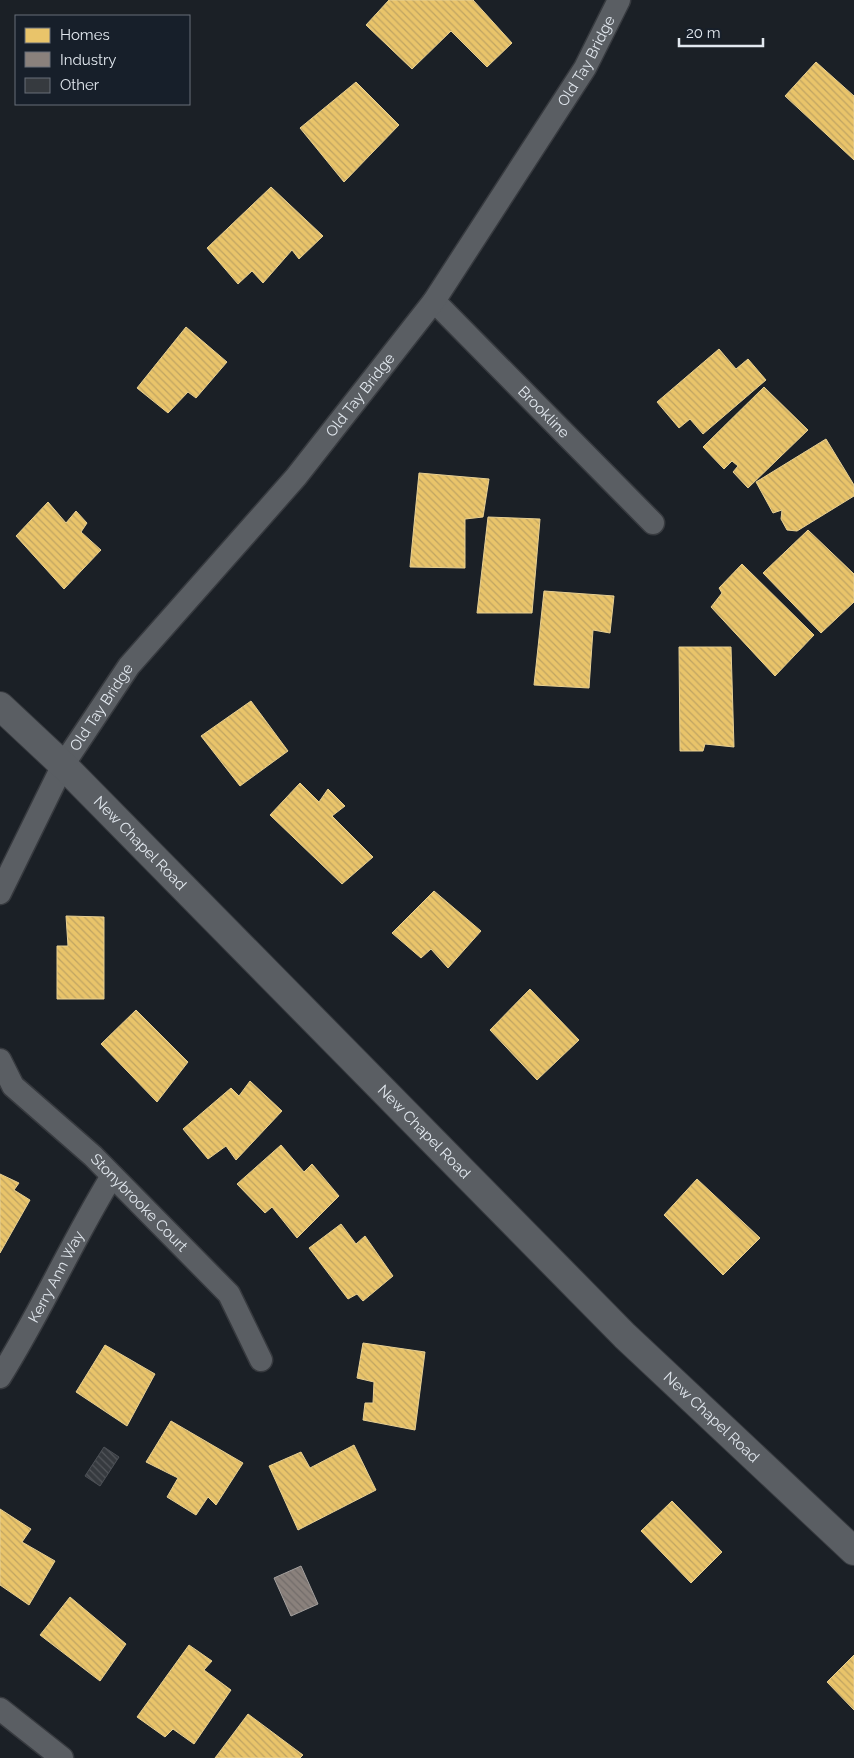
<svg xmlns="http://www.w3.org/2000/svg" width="854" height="1758" viewBox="0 0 854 1758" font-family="Raleway,sans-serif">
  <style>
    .homes { fill: url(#homes-back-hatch); stroke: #e7cf92 }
    .industry { fill: url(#industry-back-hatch); stroke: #a4a09e }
    .building { fill: url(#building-back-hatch); stroke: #4c5056 }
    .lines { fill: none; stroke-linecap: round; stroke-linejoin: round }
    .street-casing { stroke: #373a3f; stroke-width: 25 }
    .secondary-casing { stroke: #373a3f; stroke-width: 30 }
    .street { stroke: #5a5e63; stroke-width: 22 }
    .secondary { stroke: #5a5e63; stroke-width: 28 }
    .labels { text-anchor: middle; stroke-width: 5; stroke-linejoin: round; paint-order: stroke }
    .street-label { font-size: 15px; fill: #e2e8ef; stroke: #171f2a }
  </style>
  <defs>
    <pattern id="homes-back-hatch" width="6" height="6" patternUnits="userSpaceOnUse" patternTransform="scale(1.25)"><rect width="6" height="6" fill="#e9c46a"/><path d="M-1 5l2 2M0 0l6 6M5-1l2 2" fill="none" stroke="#c0a462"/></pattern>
    <pattern id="industry-back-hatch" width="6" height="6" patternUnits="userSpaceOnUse" patternTransform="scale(1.25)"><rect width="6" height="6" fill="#8a817c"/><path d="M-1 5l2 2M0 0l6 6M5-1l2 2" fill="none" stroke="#726c6a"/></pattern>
    <pattern id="building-back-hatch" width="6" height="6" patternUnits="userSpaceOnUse" patternTransform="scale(1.25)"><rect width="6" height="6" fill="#363a3f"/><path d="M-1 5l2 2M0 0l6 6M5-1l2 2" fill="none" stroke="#53565b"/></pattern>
  </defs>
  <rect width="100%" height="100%" fill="#1b2026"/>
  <!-- homes -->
  <path class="homes" d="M 389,0 L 473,0 L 512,43 L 487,67 L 451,31 L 412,69 L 366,25 Z
    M 816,62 L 854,96 L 854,160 L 785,96 Z
    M 356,82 L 399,125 L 344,182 L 300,128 Z
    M 271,187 L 323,236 L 299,259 L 292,250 L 263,283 L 252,271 L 238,284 L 207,248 Z
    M 186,327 L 227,362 L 196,398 L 188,392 L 168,413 L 137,388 Z
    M 719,349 L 736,369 L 748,359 L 766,380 L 703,434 L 690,419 L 679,428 L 657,402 Z
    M 764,387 L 808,430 L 748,488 L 733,472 L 738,466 L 732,461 L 724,469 L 703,447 Z
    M 826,439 L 854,485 L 854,496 L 797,531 L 787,530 L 781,519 L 782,510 L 773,513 L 756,482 Z
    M 419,473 L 489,479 L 483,517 L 465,519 L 465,568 L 410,567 Z
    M 48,502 L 66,523 L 76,511 L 87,523 L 81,532 L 101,550 L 64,589 L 16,536 Z
    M 488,517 L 540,519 L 532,613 L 477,613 Z
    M 808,530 L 854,574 L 854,602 L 821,633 L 763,573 Z
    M 742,564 L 814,635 L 775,676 L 711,607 L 722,593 L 719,588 Z
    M 544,591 L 614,596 L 610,633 L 593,630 L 589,688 L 534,685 Z
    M 679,647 L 731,647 L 734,747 L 705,744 L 703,751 L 680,751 Z
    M 251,701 L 288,751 L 240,786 L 201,736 Z
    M 300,783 L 319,802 L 328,789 L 345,806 L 332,816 L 373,857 L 342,884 L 270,815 Z
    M 434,891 L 481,931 L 448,968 L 431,949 L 421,958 L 392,933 Z
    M 66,916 L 104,917 L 104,999 L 57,999 L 57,946 L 68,946 Z
    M 530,989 L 579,1040 L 537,1080 L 490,1030 Z
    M 136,1010 L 188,1062 L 157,1102 L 101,1044 Z
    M 250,1081 L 282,1111 L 236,1160 L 226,1146 L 208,1159 L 183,1129 L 231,1088 L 239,1096 Z
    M 281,1145 L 304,1172 L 312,1164 L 339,1196 L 297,1238 L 272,1207 L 265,1213 L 237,1184 Z
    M 0,1174 L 19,1183 L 14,1190 L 30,1200 L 0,1253 Z
    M 697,1179 L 760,1238 L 723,1275 L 664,1215 Z
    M 341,1224 L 356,1244 L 365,1236 L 393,1276 L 363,1301 L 357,1294 L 348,1299 L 309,1248 Z
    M 363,1343 L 425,1352 L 415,1430 L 363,1420 L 365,1403 L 373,1403 L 374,1382 L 357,1378 Z
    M 105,1345 L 155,1374 L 127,1426 L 76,1392 Z
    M 171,1421 L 243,1463 L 216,1505 L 208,1497 L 196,1515 L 167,1497 L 178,1478 L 146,1462 Z
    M 354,1445 L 376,1490 L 298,1530 L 269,1466 L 301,1452 L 310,1468 Z
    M 672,1501 L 722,1552 L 691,1583 L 641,1531 Z
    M 0,1509 L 31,1529 L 22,1542 L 55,1561 L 29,1605 L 0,1585 Z
    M 70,1597 L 126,1644 L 100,1681 L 40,1635 Z
    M 189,1645 L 212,1661 L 204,1670 L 231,1690 L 194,1744 L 173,1729 L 165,1737 L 137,1717 Z
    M 854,1655 L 854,1710 L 827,1682 Z
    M 248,1714 L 303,1755 L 300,1758 L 215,1758 Z"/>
  <!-- industry -->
  <path class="industry" d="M 301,1566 L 318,1604 L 291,1616 L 274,1578 Z"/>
  <!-- building -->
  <path class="building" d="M 104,1447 L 119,1457 L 100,1486 L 85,1476 Z"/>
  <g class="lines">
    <!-- street casing -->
    <g class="street-casing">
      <g id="street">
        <path id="s1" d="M 434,301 L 653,523"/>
        <path id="s2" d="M 0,893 L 63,765 L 129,666 L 296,477 L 434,301 L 585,68 L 619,0"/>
        <path id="s3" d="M 0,1060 L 13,1086 L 93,1156 L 229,1294 L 261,1360"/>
        <path id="s4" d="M 0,1377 C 41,1312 72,1241 112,1176"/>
        <path d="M 0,1709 L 62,1758"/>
      </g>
    </g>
    <!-- secondary casing -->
    <g class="secondary-casing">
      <g id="secondary">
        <path id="s5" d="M 0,706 L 63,765 L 625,1336 L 854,1551"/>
      </g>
    </g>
    <!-- street -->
    <use href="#street" class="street"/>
    <!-- secondary -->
    <use href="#secondary" class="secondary"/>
  </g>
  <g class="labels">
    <!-- street labels -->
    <g class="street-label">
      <text dy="5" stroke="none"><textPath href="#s2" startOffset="1022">Old Tay Bridge</textPath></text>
      <text dy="5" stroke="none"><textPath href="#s2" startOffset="618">Old Tay Bridge</textPath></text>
      <text dy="5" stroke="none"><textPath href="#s1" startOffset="156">Brookline</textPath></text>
      <text dy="5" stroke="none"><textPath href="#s2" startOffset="212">Old Tay Bridge</textPath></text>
      <text dy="5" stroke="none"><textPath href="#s5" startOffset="196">New Chapel Road</textPath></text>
      <text dy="5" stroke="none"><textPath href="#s5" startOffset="601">New Chapel Road</textPath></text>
      <text dy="5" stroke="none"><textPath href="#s3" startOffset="201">Stonybrooke Court</textPath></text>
      <text dy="5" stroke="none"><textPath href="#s4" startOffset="115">Kerry Ann Way</textPath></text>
      <text dy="5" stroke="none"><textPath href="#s5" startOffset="1006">New Chapel Road</textPath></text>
    </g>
  </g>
  <!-- legend -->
  <rect x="15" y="15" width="175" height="90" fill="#171f2a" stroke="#686f79"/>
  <rect x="25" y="28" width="25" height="15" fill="#e9c46a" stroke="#686f79"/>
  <text x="60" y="40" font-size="15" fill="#e2e8ef">Homes</text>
  <rect x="25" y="52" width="25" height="15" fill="#8a817c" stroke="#686f79"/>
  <text x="60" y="65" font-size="15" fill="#e2e8ef">Industry</text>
  <rect x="25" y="78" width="25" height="15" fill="#363a3f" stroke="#686f79"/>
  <text x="60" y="90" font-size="15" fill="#e2e8ef">Other</text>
  <!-- scale -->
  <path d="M679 38v8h84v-8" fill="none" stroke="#e2e8ef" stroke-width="2.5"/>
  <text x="686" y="38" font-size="15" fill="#e2e8ef" stroke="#171f2a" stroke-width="4" paint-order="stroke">20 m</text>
</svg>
